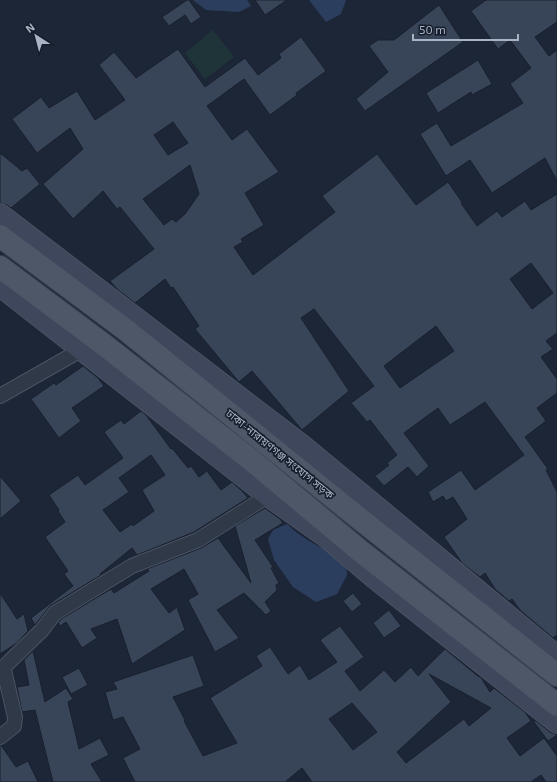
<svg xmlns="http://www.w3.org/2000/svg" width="557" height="782" viewBox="0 0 557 782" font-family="'Exo 2','Noto Sans Bengali',sans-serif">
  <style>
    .green { fill: #1f3438 }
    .water { fill: #2c3e5e }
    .building { fill: #384458; stroke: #18202e; fill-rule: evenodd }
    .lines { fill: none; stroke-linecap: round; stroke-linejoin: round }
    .street-casing { stroke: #4b5363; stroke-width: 16 }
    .secondary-casing { stroke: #4b5363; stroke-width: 22 }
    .primary-casing { stroke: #3a4251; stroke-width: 24 }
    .street { stroke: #303947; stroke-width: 14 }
    .secondary { stroke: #3e475b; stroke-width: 20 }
    .primary { stroke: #4e5768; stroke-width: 22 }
    .labels { text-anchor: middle; stroke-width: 3.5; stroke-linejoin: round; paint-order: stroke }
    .street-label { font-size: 11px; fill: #aab3c5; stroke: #161e2b }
  </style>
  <rect width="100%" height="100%" fill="#1d2637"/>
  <!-- green -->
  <path class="green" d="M 213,30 L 234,57 L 205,79 L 185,53 Z"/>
  <!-- water -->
  <path class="water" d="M 193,0 L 247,0 L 251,6 L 239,12 L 206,10 Z
    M 309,0 L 346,0 L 341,14 L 326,22 Z
    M 287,524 C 304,541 325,549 346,560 L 347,575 L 337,594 L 316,602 L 293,587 L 274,560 L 268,539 L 273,530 Z"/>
  <!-- building -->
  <path class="building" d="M 187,0 L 189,0 L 201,17 L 191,24 L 185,15 L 169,26 L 162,17 Z
    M 255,0 L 287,0 L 265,15 Z
    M 486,0 L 557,0 L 557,22 L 535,37 L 549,56 L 557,50 L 557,181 L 545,158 L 492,193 L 470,160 L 446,176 L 420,134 L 437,123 L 451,146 L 523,103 L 510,84 L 531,68 L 510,40 L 498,49 L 471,11 Z
    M 439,5 L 463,42 L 365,111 L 356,99 L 388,72 L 369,46 L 378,40 L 394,40 Z
    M 301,37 L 326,71 L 296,93 L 297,95 L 270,115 L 244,79 L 207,106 L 232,140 L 247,129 L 279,172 L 245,193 L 264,225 L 241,239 L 243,242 L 234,247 L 253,275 L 335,212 L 322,196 L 377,154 L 416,205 L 448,182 L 462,202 L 461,203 L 477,226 L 497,211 L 502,217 L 525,201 L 531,210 L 557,194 L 557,333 L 546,341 L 553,349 L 541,357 L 557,379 L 557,393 L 537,408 L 546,421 L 525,437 L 548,469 L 546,470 L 557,492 L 557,635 L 553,638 L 520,610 L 512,599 L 509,601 L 495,589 L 485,573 L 480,577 L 462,563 L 444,537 L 467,519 L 453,497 L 446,501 L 443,496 L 433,502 L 428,492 L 461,470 L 475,490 L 524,455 L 485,402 L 450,425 L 438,408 L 404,433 L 429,466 L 417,477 L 408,467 L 384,486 L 375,476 L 389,465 L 387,463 L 397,455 L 370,420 L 367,422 L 351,403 L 374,386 L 314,309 L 301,318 L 349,391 L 302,430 L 252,371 L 239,382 L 195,329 L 199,326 L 173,287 L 171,288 L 165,279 L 135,303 L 118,290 L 110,281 L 154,249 L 120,207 L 117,209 L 103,191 L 73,219 L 43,184 L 83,149 L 70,128 L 37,153 L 12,119 L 41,97 L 49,108 L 77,91 L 95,120 L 125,100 L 99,65 L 114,52 L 136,78 L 178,49 L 205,87 L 245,58 L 258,75 L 281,58 L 279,54 ZM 173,122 L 188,143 L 168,155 L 154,135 ZM 190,165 L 199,194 L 185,214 L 176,222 L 172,219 L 164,225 L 143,199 ZM 531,263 L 553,293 L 532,309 L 510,279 ZM 436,326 L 454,351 L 400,388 L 384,366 Z
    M 478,60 L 492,84 L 472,95 L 471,92 L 438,113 L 426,93 Z
    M 0,153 L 22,171 L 27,168 L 40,184 L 11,208 L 7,205 L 0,203 Z
    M 83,366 L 98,378 L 104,386 L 72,408 L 81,421 L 59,438 L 31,399 L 54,383 L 56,385 Z
    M 141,411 L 146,415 L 171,449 L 172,448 L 188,468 L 191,466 L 199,477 L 207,471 L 221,490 L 232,482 L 242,491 L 248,498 L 194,532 L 137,555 L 132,548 L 100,574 L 101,575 L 50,606 L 35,625 L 31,618 L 73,586 L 64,574 L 68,571 L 45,537 L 65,522 L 58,511 L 59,510 L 49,495 L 78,475 L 85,485 L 123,458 L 104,432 L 121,420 L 124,424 ZM 151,455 L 165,475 L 142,490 L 154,511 L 133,526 L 132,524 L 120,532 L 103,510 L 129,492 L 119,478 Z
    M 0,476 L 21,501 L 0,519 Z
    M 265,508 L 280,519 L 283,523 L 255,540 L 273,567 L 271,568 L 279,583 L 276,585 L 277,590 L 265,602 L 271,611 L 266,615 L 259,608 L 258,608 L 257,606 L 244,593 L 217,610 L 239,638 L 215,652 L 188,600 L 198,594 L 184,569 L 151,589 L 169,613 L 177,607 L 185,630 L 132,664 L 117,619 L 91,629 L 97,638 L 82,648 L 66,622 L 60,626 L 58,623 L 61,619 L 111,589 L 114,593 L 149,571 L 147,569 L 201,548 L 218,538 L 251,583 L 235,526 Z
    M 0,593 L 17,619 L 24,614 L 28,631 L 17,643 L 0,654 Z
    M 353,593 L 362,604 L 352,612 L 343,601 Z
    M 389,610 L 401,626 L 384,638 L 373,623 Z
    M 340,626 L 364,657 L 345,671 L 360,691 L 384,670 L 395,682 L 411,667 L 418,676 L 445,649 L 479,677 L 480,676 L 490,692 L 494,688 L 525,712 L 531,721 L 507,738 L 520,756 L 544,738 L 557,756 L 557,782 L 546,782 L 541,775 L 531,782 L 312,782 L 302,768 L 285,782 L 135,782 L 123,758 L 140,749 L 123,717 L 113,720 L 105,692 L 117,689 L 113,682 L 193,655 L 204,686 L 173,697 L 185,720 L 184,721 L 203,756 L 237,743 L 210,698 L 262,666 L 256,656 L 270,647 L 288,674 L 300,665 L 309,680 L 337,662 L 320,640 ZM 429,674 L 491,708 L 469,726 L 464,719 L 406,763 L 397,752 L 451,702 ZM 352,703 L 377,732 L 353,750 L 329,719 Z
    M 33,651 L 45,702 L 66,688 L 73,699 L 68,702 L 79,749 L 100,738 L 109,755 L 91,764 L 102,782 L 53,782 L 35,710 L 22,712 L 17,687 L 29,685 L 24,660 Z
    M 79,668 L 88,685 L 71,694 L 62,677 Z
    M 535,720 L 550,732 L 557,735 L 548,741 L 534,722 Z
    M 0,745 L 1,745 L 16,767 L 28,761 L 38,782 L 0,782 Z"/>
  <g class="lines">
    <!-- street casing -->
    <g class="street-casing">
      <path id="street" d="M 0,396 L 81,350
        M 0,737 L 14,726 L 15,717 L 4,670 L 5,666 L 42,630 L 55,613 L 132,566 L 198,540 L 274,492"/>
    </g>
    <!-- secondary casing -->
    <g class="secondary-casing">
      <path id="secondary" d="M 0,214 L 302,445 L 557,656
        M 0,286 L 268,496 L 326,537 L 374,578 L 557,723"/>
    </g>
    <!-- primary casing -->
    <g class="primary-casing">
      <path id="primary" d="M 0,236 L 126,330 L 360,519 L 557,675
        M 0,267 L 103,344 L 250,459 L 359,550 L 557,705"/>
    </g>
    <!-- street -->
    <use href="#street" class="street"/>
    <!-- secondary -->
    <use href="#secondary" class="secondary"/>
    <!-- primary -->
    <use href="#primary" class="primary"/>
  </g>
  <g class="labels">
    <!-- street labels -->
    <g class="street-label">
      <text transform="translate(280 454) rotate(39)" y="4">ঢাকা-নারায়ণগঞ্জ সংযোগ সড়ক</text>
    </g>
  </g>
  <!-- north arrow -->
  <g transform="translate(36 36) rotate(324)" stroke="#161e2b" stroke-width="3" paint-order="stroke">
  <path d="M0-3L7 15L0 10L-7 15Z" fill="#aab3c5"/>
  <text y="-6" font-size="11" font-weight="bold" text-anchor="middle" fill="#aab3c5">N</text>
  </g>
  <!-- scale -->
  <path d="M413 34v6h105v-6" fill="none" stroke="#aab3c5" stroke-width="2"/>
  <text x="419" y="34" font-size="12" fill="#aab3c5" stroke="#161e2b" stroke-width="3" paint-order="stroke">50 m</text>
</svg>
